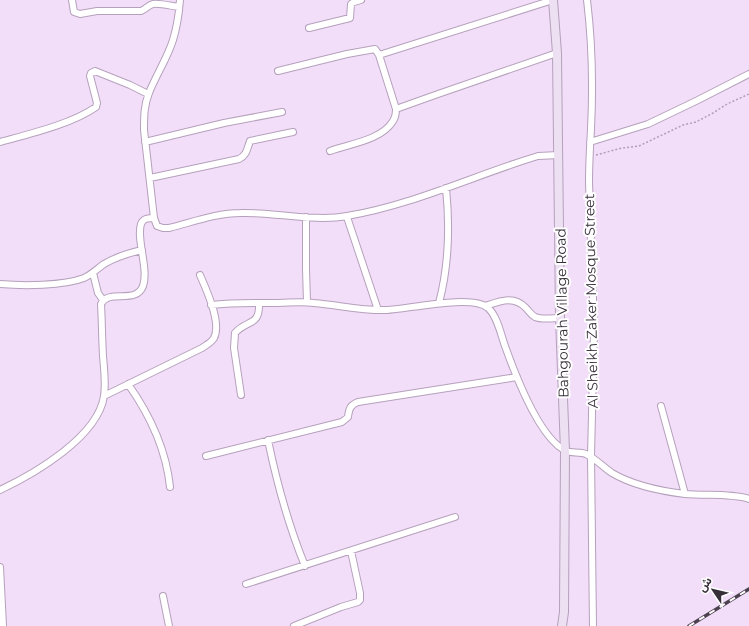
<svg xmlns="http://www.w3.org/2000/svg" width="749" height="626" viewBox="0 0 749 626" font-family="Montserrat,'Noto Sans Arabic',sans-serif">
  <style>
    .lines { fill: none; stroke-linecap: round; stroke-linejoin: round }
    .street-casing { stroke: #b5a1bb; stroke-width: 8 }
    .secondary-casing { stroke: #b5a1bb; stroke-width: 10 }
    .path { stroke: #b09fb5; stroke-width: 1.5; stroke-dasharray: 2 2; stroke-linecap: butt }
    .street { stroke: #fff; stroke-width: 6 }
    .secondary { stroke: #eee0f3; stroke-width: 8 }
    .rail-casing { stroke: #4c424f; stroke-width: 3.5 }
    .rail { stroke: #fff; stroke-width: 2; stroke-dasharray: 6; stroke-linecap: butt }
    .labels { text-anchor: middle; stroke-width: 4; stroke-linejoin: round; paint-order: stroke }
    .street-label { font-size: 14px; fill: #362e39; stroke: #fff }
  </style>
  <rect width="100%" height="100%" fill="#f3defa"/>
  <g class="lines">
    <!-- street casing -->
    <g class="street-casing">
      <path id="street" d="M 72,0 L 74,12 L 80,14 L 97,11 L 141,11 C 146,9 148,5 153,4 C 160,3 171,6 179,7
        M 180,0 C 179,13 177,27 173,40 C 167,59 156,75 149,93 C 144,105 144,117 144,130 L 154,218 L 157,226 L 163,228 L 169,228 C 193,222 216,213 241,213 C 274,212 315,222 347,216 C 413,205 475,175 538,156 L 559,155
        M 587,0 C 592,41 593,88 591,129 C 590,147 589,164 589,182 L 594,329 L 591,456 L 593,626
        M 309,28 L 350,18 L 351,4 L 354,2 L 361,0
        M 379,55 L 553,0
        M 278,71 L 347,54 L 375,49 L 379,55 L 396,109
        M 0,142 C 29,134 72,124 96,107 L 97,103 L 90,76 L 91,73 L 95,71 L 130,85 L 148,94
        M 145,142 L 224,123 L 282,112
        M 590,142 L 648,124 L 696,101 L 749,74
        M 330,151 C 349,144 382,140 393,121 C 395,118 396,113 396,109 L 438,94 L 557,53
        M 150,178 L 239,159 C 247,155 247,149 250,141 L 293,132
        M 306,217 L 306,269 L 307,302
        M 347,217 L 378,310
        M 93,273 L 98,293 L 103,300
        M 0,284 C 23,286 63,286 84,278 C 91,275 97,269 104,264 C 116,257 129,253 142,250
        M 439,303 C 449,265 450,227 446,188
        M 211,305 C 234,302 253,303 275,303 C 288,303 301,301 314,303 C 338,305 363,311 387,310 C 408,309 473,294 488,308 C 497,315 501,335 505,346 C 515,374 538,435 564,450 C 571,454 579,451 586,454 C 596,459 603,467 612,473 C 634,486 660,491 685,494 C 705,496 731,493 749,499
        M 485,306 C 500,301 514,295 526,308 C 529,311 531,315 535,317 C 542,320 553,318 560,318
        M 128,384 C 150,415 166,449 170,487
        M 241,395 L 234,348 L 235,333 C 247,319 260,327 259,303
        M 104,396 L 202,348 C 206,345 211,343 214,338 C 222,323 206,289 200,275
        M 661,406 L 685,494
        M 268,440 C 277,484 288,524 305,566
        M 206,456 L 342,422 L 348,417 C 349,409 350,405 358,402 L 517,377
        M 0,490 C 34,474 98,437 104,396 C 106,383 104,369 103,356 C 102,339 102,321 101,304 C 109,288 136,305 143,286 C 149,269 136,239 141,224 C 143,218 149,218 154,218
        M 0,567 L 3,626
        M 246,584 L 455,517
        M 163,596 L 169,626
        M 294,626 L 341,607 L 358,602 L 360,600 L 360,593 L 351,551"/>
    </g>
    <!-- secondary casing -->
    <g class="secondary-casing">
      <path id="secondary" d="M 553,0 L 557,53 L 560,318 L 565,451 L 564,612 L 562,626"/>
    </g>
    <!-- path -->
    <path class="path" d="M 596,155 L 622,148 L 639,146 L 683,125 L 696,122 L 713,113 L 727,104 L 749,94"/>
    <!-- street -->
    <use href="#street" class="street"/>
    <!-- secondary -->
    <use href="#secondary" class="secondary"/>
    <!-- rail casing -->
    <g class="rail-casing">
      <path id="rail" d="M 689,626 L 749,589"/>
    </g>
    <!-- rail -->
    <use href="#rail" class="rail"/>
  </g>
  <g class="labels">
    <!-- street labels -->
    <g class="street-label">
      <text transform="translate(591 301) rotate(-91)" y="5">Al Sheikh Zaker Mosque Street</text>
      <text transform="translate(562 313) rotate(-91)" y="5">Bahgourah Village Road</text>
    </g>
  </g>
  <!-- north arrow -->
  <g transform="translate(713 590) rotate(305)" stroke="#ffffff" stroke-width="3" paint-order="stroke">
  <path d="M0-3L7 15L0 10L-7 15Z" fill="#362e39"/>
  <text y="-6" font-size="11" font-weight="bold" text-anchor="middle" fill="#362e39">ش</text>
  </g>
</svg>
